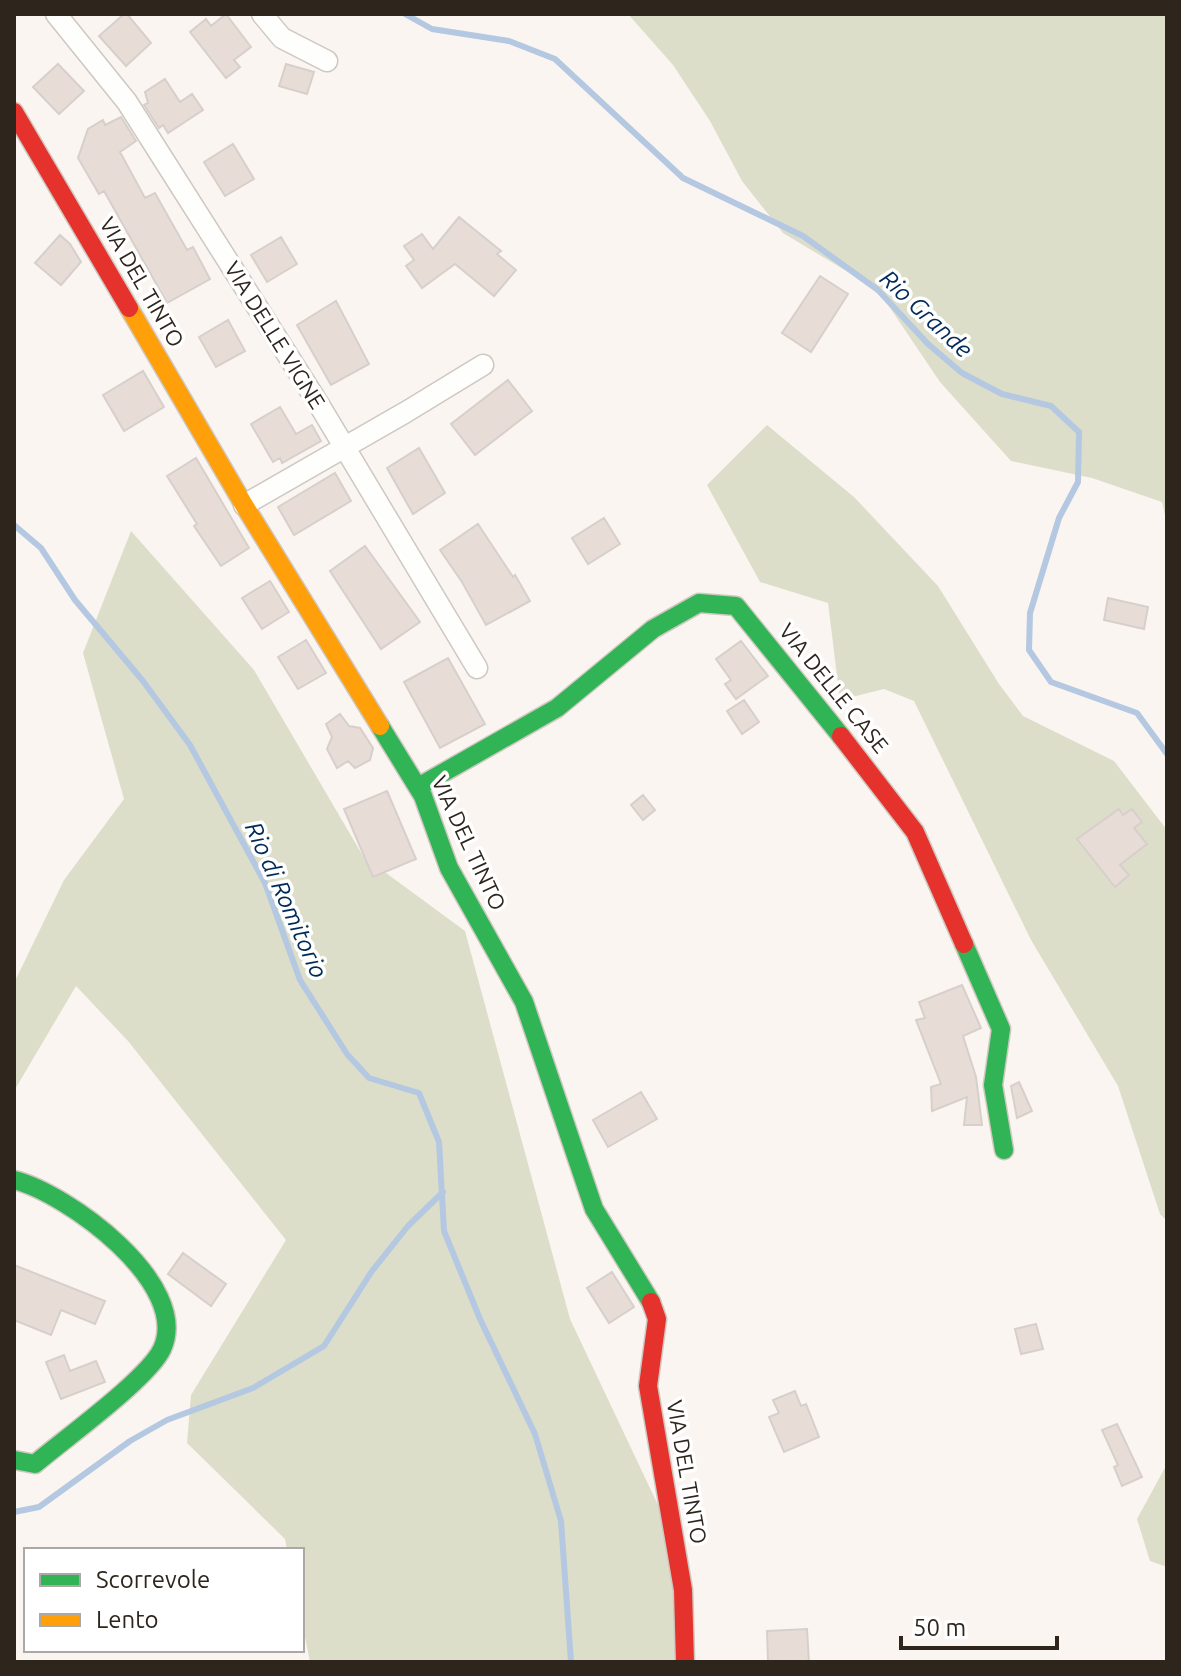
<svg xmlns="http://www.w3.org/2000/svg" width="1181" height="1676" viewBox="0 0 1181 1676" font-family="Ubuntu,sans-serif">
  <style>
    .green { fill: #dcdec9 }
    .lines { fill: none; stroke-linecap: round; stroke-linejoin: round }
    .stream { stroke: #b4c8e1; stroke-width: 6 }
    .building { fill: #e8dcd6; stroke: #d7cfcb; stroke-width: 2 }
    .street-casing { stroke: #cec8c1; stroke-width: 23 }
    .fast-casing { stroke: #cec8c1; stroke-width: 21 }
    .slow-casing { stroke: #cec8c1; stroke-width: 21 }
    .jam-casing { stroke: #cec8c1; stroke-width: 21 }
    .street { stroke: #fefefd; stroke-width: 20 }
    .fast { stroke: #30b455; stroke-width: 18 }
    .slow { stroke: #ff9f0a; stroke-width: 18 }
    .jam { stroke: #e5322d; stroke-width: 18 }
    .labels { text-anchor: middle; stroke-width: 7; stroke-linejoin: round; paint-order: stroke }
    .street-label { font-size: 22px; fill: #2e261d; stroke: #fff }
    .water-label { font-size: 24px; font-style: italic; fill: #002a58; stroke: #fff }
  </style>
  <rect width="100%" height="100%" fill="#faf5f0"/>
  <!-- green -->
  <path class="green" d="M 628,14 L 1167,14 L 1167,524 L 1162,502 L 1092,478 L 1011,461 L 940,382 L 878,290 L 783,233 L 742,181 L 710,121 L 673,65 Z
    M 767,425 L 854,497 L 938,586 L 999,684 L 1023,716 L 1114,761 L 1167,830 L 1167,1221 L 1160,1214 L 1118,1086 L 1031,940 L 914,701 L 884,689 L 840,700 L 828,603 L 760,582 L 707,485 Z
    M 131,531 L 254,670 L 363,856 L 465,931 L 570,1319 L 666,1522 L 681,1662 L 310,1662 L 302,1622 L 302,1550 L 287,1550 L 285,1539 L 187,1443 L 191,1395 L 286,1240 L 128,1041 L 76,986 L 14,1091 L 14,983 L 64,880 L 124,799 L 83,653 Z
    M 1167,1464 L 1167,1567 L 1150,1561 L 1137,1519 Z"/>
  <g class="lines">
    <!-- stream -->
    <path class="stream" d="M 405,14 L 432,29 L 509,41 L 555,59 L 683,178 L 803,236 L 878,290 L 928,344 L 962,373 L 1002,394 L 1051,406 L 1079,432 L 1078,482 L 1059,518 L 1030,613 L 1029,650 L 1051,682 L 1137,713 L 1167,754
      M 14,525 L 41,548 L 75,600 L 143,681 L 190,745 L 265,883 L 300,980 L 347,1054 L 369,1078 L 419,1093 L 439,1142 L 444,1231 L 480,1319 L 535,1434 L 561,1521 L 571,1662
      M 14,1512 L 39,1507 L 130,1441 L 167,1420 L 253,1388 L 324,1346 L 372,1271 L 408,1226 L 443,1192"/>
  </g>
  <!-- building -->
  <path class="building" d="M 124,14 L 127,14 L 151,43 L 126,66 L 99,36 Z
    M 226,14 L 251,47 L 234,60 L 240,67 L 226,78 L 190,32 L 206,19 L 211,26 Z
    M 58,64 L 84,91 L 59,114 L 33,87 Z
    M 286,64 L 314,72 L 307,94 L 279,86 Z
    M 165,79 L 180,102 L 192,94 L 203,110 L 168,133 L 163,125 L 159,128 L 144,105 L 148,103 L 145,92 Z
    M 121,117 L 136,141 L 120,152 L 145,198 L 155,193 L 187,250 L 193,247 L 210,279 L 167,303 L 104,191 L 99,194 L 78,158 L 88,129 L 103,120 L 105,125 Z
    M 233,144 L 254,179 L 225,196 L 204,162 Z
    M 459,217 L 501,251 L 497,254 L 516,270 L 494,296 L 455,264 L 422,288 L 406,266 L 414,260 L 404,246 L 422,234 L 433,249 Z
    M 60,235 L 70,244 L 81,262 L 61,285 L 35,263 Z
    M 281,237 L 297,264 L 267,282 L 251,255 Z
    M 820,276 L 848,294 L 811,352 L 782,333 Z
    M 336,301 L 369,364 L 331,385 L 297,325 Z
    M 228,320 L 245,351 L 216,367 L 199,337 Z
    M 143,371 L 164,407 L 124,431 L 103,395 Z
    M 508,380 L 532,411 L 475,455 L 451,424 Z
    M 280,407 L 296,434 L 312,425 L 321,441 L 282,463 L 280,458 L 273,462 L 251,424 Z
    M 419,448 L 445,493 L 413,514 L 387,468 Z
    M 196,458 L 249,548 L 221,566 L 194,526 L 197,524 L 167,476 Z
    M 335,473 L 351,501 L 294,535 L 278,507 Z
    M 604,518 L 620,544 L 588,564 L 572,538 Z
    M 478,524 L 513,577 L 515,575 L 530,601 L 486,625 L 462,582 L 440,550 Z
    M 365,546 L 420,622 L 381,649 L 330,571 Z
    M 270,581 L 289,612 L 262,629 L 242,598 Z
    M 1108,598 L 1148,607 L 1144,629 L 1104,620 Z
    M 306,640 L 326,673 L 298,689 L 278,657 Z
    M 741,641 L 768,676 L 736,699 L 725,684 L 731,680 L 716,659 Z
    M 448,658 L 485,724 L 440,748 L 404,682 Z
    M 744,700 L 759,722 L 742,734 L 727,711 Z
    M 340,714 L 349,726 L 360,728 L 373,748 L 370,760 L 355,768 L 348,761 L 337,768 L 327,749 L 332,737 L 326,724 Z
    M 387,791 L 416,859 L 373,877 L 344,809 Z
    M 643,795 L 655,810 L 643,820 L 631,805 Z
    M 1119,809 L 1123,815 L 1132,809 L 1142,822 L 1134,828 L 1147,844 L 1120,865 L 1129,875 L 1115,887 L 1077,839 Z
    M 962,985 L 981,1028 L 963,1036 L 976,1077 L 982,1125 L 964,1125 L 967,1097 L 932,1111 L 931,1087 L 941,1084 L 916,1020 L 925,1018 L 919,1002 Z
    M 1019,1082 L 1032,1111 L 1017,1118 L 1011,1086 Z
    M 641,1092 L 657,1119 L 608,1147 L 593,1120 Z
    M 183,1253 L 226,1284 L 211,1306 L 168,1274 Z
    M 14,1265 L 105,1301 L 95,1324 L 61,1310 L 51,1335 L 14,1320 Z
    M 612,1272 L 634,1307 L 609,1323 L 587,1288 Z
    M 1036,1324 L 1043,1349 L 1021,1354 L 1015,1329 Z
    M 64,1355 L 70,1371 L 96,1361 L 105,1382 L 61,1399 L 46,1362 Z
    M 795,1391 L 801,1406 L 806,1404 L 819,1437 L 784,1452 L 769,1417 L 779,1413 L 773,1400 Z
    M 1117,1424 L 1142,1477 L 1122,1486 L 1114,1467 L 1118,1465 L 1102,1430 Z
    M 807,1629 L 809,1662 L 768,1662 L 767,1631 Z"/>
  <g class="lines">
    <!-- street casing -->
    <g class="street-casing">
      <path id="street" d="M 56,14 L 127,102 L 318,403 L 477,668
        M 262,14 L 282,38 L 327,61
        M 244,505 L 406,412 L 483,365"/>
    </g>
    <!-- fast casing -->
    <g class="fast-casing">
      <path id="fast" d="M 380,726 L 423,796 L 449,868 L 524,1002 L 594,1209 L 651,1302
        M 418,787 L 557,708 L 653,629 L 699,603 L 736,606 L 841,736
        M 964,944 L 1001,1029 L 993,1085 L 1004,1150
        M 14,1180 C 67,1193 192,1284 162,1349 C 148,1379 63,1440 35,1464 L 14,1460"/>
    </g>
    <!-- slow casing -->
    <g class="slow-casing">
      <path id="slow" d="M 129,308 L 244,505 L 380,726"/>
    </g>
    <!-- jam casing -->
    <g class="jam-casing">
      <path id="jam" d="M 14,112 L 129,308
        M 841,736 L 915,832 L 964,944
        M 651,1302 L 657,1319 L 648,1386 L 683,1590 L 685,1662"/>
    </g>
    <!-- street -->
    <use href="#street" class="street"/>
    <!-- fast -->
    <use href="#fast" class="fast"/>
    <!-- slow -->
    <use href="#slow" class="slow"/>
    <!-- jam -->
    <use href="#jam" class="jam"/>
  </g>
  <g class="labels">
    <!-- street labels -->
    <g class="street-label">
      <text transform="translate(142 282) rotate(60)" y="8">VIA DEL TINTO</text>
      <text transform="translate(275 335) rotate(58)" y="8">VIA DELLE VIGNE</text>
      <text transform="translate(834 688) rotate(51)" y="8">VIA DELLE CASE</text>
      <text transform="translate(469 843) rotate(65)" y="8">VIA DEL TINTO</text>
      <text transform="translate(687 1472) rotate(80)" y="8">VIA DEL TINTO</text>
    </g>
    <!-- water labels -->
    <g class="water-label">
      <text transform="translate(926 314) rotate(43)" y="8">Rio Grande</text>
      <text transform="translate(286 900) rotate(66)" y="8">Rio di Romitorio</text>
    </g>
  </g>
  <!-- border -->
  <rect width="1181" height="1676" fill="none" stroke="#2e261d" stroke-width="32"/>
  <!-- legend -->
  <rect x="24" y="1548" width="280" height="104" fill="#ffffff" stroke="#aba8a5" stroke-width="2"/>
  <rect x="40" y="1574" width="40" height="12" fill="#30b455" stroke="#aba8a5" stroke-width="2"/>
  <text x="96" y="1588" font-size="24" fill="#2e261d">Scorrevole</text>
  <rect x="40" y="1614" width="40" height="12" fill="#ff9f0a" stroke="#aba8a5" stroke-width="2"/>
  <text x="96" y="1628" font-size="24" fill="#2e261d">Lento</text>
  <!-- scale -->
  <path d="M901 1636v12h156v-12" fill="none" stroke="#2e261d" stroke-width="4"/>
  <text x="913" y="1636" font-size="24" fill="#2e261d" stroke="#ffffff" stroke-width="6" paint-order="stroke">50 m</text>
</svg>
